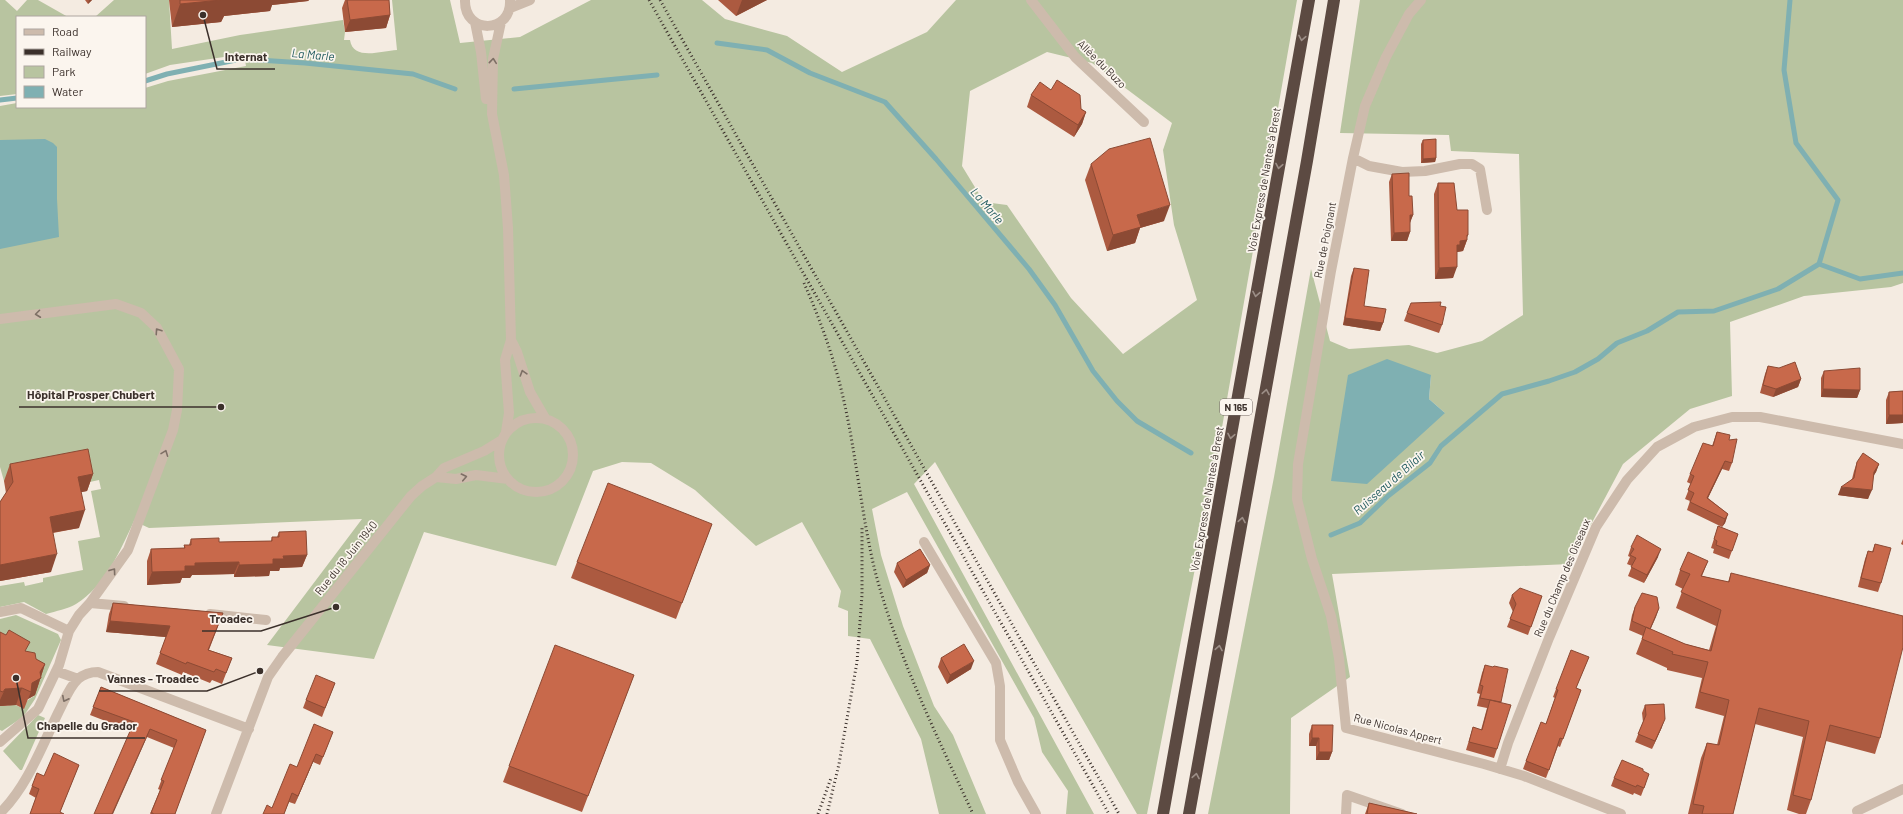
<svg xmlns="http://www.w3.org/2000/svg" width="1903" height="814" viewBox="0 0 1903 814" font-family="Barlow,sans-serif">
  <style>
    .green { fill: #b8c4a0; fill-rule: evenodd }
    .water { fill: #7fb0b2 }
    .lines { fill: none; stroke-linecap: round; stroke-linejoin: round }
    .stream { stroke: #7fb0b2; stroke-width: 5 }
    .minor { stroke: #cdbbac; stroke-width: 10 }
    .highway { stroke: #5c4a42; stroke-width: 12 }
    .rail { stroke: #3b302b; stroke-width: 3; stroke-dasharray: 1 3; stroke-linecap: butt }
    .wall { fill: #ac5a40 }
    .shaded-wall { fill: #8c4a34 }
    .building { fill: #c8694b; stroke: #8c4a34 }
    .oneway { stroke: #9c8e87 }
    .oneway2 { stroke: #7d6f65 }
    .labels { text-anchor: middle; stroke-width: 3.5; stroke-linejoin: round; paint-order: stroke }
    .shield { fill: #fbf5ee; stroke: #756b66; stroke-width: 1 }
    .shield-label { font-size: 10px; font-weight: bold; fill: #3b302b }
    .street-label { font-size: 11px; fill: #3b302b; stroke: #fbf5ee }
    .water-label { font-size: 12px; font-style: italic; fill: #1f5a5e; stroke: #fbf5ee }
    .leader { fill: none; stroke: #3b302b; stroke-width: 1.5 }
    .callout-dot { fill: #3b302b; stroke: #fbf5ee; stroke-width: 1.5 }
    .callout-label { font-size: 12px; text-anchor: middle; font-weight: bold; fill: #3b302b; stroke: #fbf5ee; stroke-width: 3.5; stroke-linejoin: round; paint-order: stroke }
  </style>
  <rect width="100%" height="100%" fill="#f4ebe1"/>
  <!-- green -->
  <path class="green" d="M 0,0 L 5,0 L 17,11 L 27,0 L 38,0 L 68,17 L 17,17 L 17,94 L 0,96 Z
    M 114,0 L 169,0 L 172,49 L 240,35 L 343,20 L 345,32 L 344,40 L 350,40 C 353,61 381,51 397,50 L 392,0 L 450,0 L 460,43 L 520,37 L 591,0 L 702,0 L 725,19 L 787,36 L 842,72 L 927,32 L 956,0 L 1297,0 L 1217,456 L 1147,814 L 1137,814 L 935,462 L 914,484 L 1094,814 L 1066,814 L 1068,791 L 1042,752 L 1034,718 L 907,492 L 872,509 L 881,555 L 903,626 L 934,706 L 953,735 L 986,814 L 939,814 L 921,739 L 870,639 L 848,636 L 848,611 L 838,607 L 841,591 L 802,522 L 756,546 L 695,490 L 651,463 L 622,462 L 593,471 L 556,566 L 424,532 L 374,659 L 267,645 L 362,519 L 149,528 L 134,521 C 120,551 105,586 76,604 C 68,609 56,611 46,614 L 24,602 L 0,607 L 0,586 L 24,582 L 25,586 L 43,582 L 43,578 L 83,570 L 78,541 L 100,537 L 91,491 L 101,489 L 99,480 L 85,483 L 82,467 L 4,481 L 0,467 L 0,106 L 17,103 L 17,107 L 145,107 L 145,88 L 168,81 L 246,66 L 244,54 L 170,65 L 145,74 L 145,17 L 95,17 ZM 1047,52 L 1092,63 L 1172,123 L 1163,150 L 1174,225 L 1197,300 L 1123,354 L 1071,298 L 1007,205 L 984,202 L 962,166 L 970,91 Z
    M 1360,0 L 1903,0 L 1903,283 L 1891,287 L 1804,296 L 1730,322 L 1732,396 L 1690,409 L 1623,464 L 1570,564 L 1332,574 L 1350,677 L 1291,718 L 1290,814 L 1208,814 L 1274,477 L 1311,269 L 1330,341 L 1349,349 L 1409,345 L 1437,353 L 1482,341 L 1523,315 L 1519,154 L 1451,151 L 1449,135 L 1340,133 ZM 1348,375 L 1431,375 L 1429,399 L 1445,413 Z
    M 16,615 L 58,634 L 61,640 L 35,699 L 23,717 L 2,731 L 0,730 L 0,704 L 7,706 L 13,704 L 22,708 L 28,700 L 34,696 L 34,694 L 0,652 L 0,619 Z
    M 38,715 L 45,718 L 22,770 L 20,770 L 3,751 Z"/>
  <!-- water -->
  <path class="water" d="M 45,139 L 53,143 L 57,147 L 57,199 L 59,237 L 0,249 L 0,140 Z
    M 1387,359 L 1431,375 L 1429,399 L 1445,413 L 1367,484 L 1331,481 L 1348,375 Z"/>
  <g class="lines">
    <!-- stream -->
    <path class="stream" d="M 717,43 L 767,50 L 810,73 L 885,102 L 936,159 L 1029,269 L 1055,305 L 1093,371 L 1117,401 L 1137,421 L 1191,453
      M 145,81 L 167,74 L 241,59 L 305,63 L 413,74 L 455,89
      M 514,89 L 657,75
      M 0,100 L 17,98
      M 1819,264 L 1860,279 L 1903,273
      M 1331,535 L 1360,523 L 1388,496 L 1430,463 L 1441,446 L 1502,394 L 1549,381 L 1575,372 L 1598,359 L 1617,343 L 1647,331 L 1678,312 L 1714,311 L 1778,289 L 1819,264 L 1838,200 L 1796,143 L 1784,70 L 1790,0"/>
    <!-- minor -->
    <path class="minor" d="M 465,0 C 464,35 512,34 510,0
      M 1031,0 L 1075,57 L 1144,122
      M 1421,0 L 1409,14 L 1386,57 L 1365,106 L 1353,158 L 1331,271 L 1298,464 L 1297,499 L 1312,559 L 1331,616 L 1339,658 L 1346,728 L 1484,764 L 1524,776 L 1621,814
      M 510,8 L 530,0
      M 475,22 L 481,52 L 486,99
      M 501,22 L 493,59 L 492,114 L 504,175 L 508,228 L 511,340 L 505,360 L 509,413 L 506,432
      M 1353,158 L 1369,166 L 1402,172 L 1425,171 L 1460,164 L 1472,164 L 1480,169 L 1487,210
      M 0,319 L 116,304 L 141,313 L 157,328 L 179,369 L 177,410 L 173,430 L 128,550 L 90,603 L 79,615 L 69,631 L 59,665 L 38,709 L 0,742
      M 511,340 L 517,352 L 530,392 L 545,418
      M499 455a37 37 0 1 1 74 0a37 37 0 1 1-74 0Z
      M 436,477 L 456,479 L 476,475 L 508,479
      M 924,542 L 996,663 L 1000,686 L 1000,740 L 1018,782 L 1036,814
      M 90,603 L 124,606
      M 0,612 L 21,608 L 69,631
      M 210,614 L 266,620
      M 56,671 L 78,679
      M 1500,769 L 1508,743 L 1549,638 L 1596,527 L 1627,480 L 1657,447 L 1694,427 L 1732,417 L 1760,417 L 1903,444
      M 1857,811 L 1903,789
      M 0,813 C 27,787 42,746 58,713 C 64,702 69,687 78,679 C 84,674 90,672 98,672 L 249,729
      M 216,814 L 268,677 L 282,657 L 411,496 L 422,486 L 436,477 L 444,468 L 484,451 L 502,440
      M 1346,814 L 1347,795 L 1402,814"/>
    <!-- highway -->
    <path class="highway" d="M 1163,814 L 1309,0
      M 1189,814 L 1307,161 L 1334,0"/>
    <!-- rail -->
    <path class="rail" d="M 649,0 L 1109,814
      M 660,0 L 1119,814
      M 804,283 C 820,319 834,358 843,397 C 856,453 861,511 874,567 C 896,653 936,734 973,814
      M 818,814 L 831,778
      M 827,814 L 839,764 L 857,662 L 862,595 L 862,527"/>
  </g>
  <!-- wall -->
  <path class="wall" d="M 85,0 L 92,0 L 88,4 Z
    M 169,0 L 309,0 L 308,1 L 272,5 L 270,11 L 224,16 L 221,22 L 172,27 Z
    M 345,0 L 389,0 L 390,15 L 386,28 L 345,32 L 342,8 Z
    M 718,0 L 767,0 L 736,16 Z
    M 1051,90 L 1086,112 L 1082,124 L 1074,137 L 1027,107 L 1031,95 Z
    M 1423,140 L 1436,158 L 1435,162 L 1421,163 L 1421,144 Z
    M 1091,164 L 1164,221 L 1140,228 L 1135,243 L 1107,251 L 1085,180 Z
    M 1392,174 L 1409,196 L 1413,215 L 1410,222 L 1410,232 L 1407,241 L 1391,241 L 1389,182 Z
    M 1438,183 L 1457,210 L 1467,238 L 1467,240 L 1463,251 L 1457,252 L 1453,278 L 1435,279 L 1434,194 Z
    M 1354,268 L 1364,306 L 1383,323 L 1380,331 L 1343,325 L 1351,276 Z
    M 1440,306 L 1442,325 L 1439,333 L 1404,321 L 1407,313 Z
    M 1768,366 L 1801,379 L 1798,387 L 1773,397 L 1760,393 L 1765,374 Z
    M 1824,371 L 1860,390 L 1857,398 L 1821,397 L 1821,378 Z
    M 1903,391 L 1903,423 L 1886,424 L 1886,400 L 1889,392 Z
    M 1717,432 L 1729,440 L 1732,463 L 1729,471 L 1722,469 L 1708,498 L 1728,514 L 1725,523 L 1722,527 L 1687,510 L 1690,501 L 1685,499 L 1691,484 L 1687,482 L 1690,474 L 1712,446 Z
    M 1857,462 L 1879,464 L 1876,472 L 1873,476 L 1868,499 L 1838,495 L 1852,479 L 1854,471 Z
    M 10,464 L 93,474 L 87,491 L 81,492 L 79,528 L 53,533 L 51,572 L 0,581 L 0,502 L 6,493 L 4,481 Z
    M 712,524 L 676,619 L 571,578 L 577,562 Z
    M 1718,526 L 1738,534 L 1729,559 L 1713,553 L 1714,549 L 1711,548 Z
    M 279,532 L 307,555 L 302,567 L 280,568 L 279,571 L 270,571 L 269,576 L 234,577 L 234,574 L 192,575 L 190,578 L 182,578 L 180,583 L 147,585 L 147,561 L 151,549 L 184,548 L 184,545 L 189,545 L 191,539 L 219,542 L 271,541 L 272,537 L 277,537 Z
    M 1903,539 L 1903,545 L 1901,544 Z
    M 1875,544 L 1881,583 L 1878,592 L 1858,587 L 1865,559 L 1868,551 L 1872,552 Z
    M 1631,547 L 1658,557 L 1644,583 L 1628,576 L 1632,566 L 1627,564 L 1630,557 L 1628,556 Z
    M 1708,561 L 1702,576 L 1728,582 L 1731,573 L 1880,738 L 1875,754 L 1826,741 L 1811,800 L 1806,814 L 1799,814 L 1787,810 L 1803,737 L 1755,724 L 1733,814 L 1688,814 L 1701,758 L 1707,743 L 1717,745 L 1724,716 L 1695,708 L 1702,678 L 1667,670 L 1667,668 L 1636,654 L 1643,636 L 1629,630 L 1632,615 L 1635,607 L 1659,608 L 1650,629 L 1685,644 L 1709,650 L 1716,626 L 1676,608 L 1683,589 L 1675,585 L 1680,570 Z
    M 897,563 L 930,565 L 927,573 L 903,588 L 894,572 Z
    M 1512,595 L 1542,596 L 1528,635 L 1507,627 L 1513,612 L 1509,603 Z
    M 113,603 L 223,613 L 209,650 L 232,658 L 222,684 L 212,680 L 210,683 L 183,672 L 182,675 L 156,664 L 166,637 L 106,632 L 109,614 Z
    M 0,632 L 36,659 L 45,664 L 35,695 L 28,699 L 24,709 L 16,705 L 0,706 Z
    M 1589,657 L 1576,688 L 1581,690 L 1560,747 L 1558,746 L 1546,778 L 1523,769 L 1526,761 L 1546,724 L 1555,698 L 1553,697 L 1556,689 Z
    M 941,658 L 971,669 L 947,684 L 938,667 Z
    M 1485,665 L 1501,702 L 1497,749 L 1494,758 L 1466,750 L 1473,727 L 1481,730 L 1487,708 L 1477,706 L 1480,694 L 1477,693 L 1482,673 Z
    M 634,675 L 582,812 L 503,782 L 509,766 Z
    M 335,683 L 322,717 L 303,708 L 306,700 Z
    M 101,687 L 206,730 L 175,814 L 150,814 L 160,790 L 158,789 L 174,748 L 147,737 L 90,715 Z
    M 1645,705 L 1662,727 L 1652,749 L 1635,742 L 1643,722 L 1642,713 Z
    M 1312,725 L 1332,752 L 1329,760 L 1316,760 L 1316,746 L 1309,746 L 1309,734 Z
    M 333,732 L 320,765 L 313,762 L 295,804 L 289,802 L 284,814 L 263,814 L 272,808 L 297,767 Z
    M 79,765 L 60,812 L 30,814 L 36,798 L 29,794 L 32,786 L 44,776 Z
    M 1643,772 L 1646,783 L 1641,796 L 1634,793 L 1633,795 L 1611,786 L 1614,778 Z
    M 1369,803 L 1417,814 L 1365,814 Z"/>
  <!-- shaded-wall -->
  <path class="shaded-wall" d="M 89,0 L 92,0 L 88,4 Z
    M 221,0 L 309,0 L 308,1 L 272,5 L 270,11 L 224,16 L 221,22 L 172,27 L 180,4 Z
    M 742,0 L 767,0 L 736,16 Z
    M 390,15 L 386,28 L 345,32 L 350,20 Z
    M 1086,112 L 1082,124 L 1074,137 L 1078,125 Z
    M 1436,158 L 1435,162 L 1421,163 L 1423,159 Z
    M 1170,205 L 1164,221 L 1140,228 L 1135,243 L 1107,251 L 1113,235 L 1137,215 Z
    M 1410,215 L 1413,215 L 1410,223 Z
    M 1410,232 L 1407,241 L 1391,241 L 1394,233 Z
    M 1467,235 L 1468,235 L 1466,240 L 1467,240 L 1463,251 L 1457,252 L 1457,245 L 1460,241 Z
    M 1457,267 L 1453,278 L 1435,279 L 1439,268 Z
    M 1345,318 L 1383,323 L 1380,331 L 1343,325 Z
    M 1801,379 L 1798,387 L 1773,397 L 1776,389 Z
    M 1823,389 L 1860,390 L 1857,398 L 1821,397 Z
    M 1889,415 L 1903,415 L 1903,423 L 1886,424 Z
    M 1725,461 L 1722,469 L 1704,506 L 1707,498 Z
    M 1879,464 L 1876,472 L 1871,480 L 1874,472 Z
    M 93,474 L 87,491 L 72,494 L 78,477 Z
    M 1841,487 L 1872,490 L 1868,499 L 1838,495 Z
    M 85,510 L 79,528 L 44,534 L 50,517 Z
    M 1728,514 L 1725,523 L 1722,527 L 1725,519 Z
    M 1661,549 L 1658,557 L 1644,583 L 1647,575 Z
    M 57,554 L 51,572 L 0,581 L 0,565 Z
    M 307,555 L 302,567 L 280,568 L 279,571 L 270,571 L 269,576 L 234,577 L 239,565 L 283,556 Z
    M 239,562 L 234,574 L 192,575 L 190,578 L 182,578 L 180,583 L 147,585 L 152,572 L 185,566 L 195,563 Z
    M 930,565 L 927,573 L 903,588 L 906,580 Z
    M 1659,608 L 1656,617 L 1647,637 L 1650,629 Z
    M 110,621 L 170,626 L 166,637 L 106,632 Z
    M 974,661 L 971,669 L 947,684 L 950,675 Z
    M 45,664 L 35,695 L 28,699 L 31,692 L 32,683 Z
    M 22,688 L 16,705 L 0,706 L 0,700 L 5,689 Z
    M 1665,719 L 1662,727 L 1652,749 L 1655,741 Z
    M 150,729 L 147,737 L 113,814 L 112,814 Z
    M 1312,738 L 1319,738 L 1316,746 L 1309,746 Z
    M 1319,752 L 1332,752 L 1329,760 L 1316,760 Z
    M 316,754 L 313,762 L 295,804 L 298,796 Z"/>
  <!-- building -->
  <path class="building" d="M 180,0 L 221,0 L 180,4 Z
    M 347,0 L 389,0 L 390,15 L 350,20 Z
    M 1057,80 L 1080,95 L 1081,109 L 1086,112 L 1078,125 L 1031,95 L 1040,82 L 1051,90 Z
    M 1150,138 L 1170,205 L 1137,215 L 1141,227 L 1113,235 L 1091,164 L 1109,149 Z
    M 1436,139 L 1436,158 L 1423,159 L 1423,140 Z
    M 1409,173 L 1409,196 L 1412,196 L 1413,215 L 1410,215 L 1410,232 L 1394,233 L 1392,174 Z
    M 1438,183 L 1454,183 L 1457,210 L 1468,210 L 1468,235 L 1467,235 L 1467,240 L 1460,241 L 1460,245 L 1457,245 L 1457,267 L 1439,268 Z
    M 1354,268 L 1369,270 L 1364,306 L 1386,309 L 1383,323 L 1345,318 Z
    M 1441,302 L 1440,306 L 1446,307 L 1442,325 L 1407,313 L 1411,303 Z
    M 1795,362 L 1801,379 L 1776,389 L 1763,385 L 1768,366 L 1779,368 Z
    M 1860,368 L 1860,390 L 1823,389 L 1824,371 Z
    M 1903,391 L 1903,415 L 1889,415 L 1889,392 Z
    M 1717,432 L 1730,435 L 1729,440 L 1737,439 L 1732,463 L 1725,461 L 1707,498 L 1728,514 L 1725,519 L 1690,502 L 1694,493 L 1688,490 L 1694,476 L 1690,474 L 1703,443 L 1713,446 Z
    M 88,449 L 93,474 L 78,477 L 85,510 L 50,517 L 57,554 L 0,565 L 0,502 L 13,482 L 10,464 Z
    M 1863,453 L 1879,464 L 1874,472 L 1872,490 L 1841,487 L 1854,478 L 1857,462 Z
    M 608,483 L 712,524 L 682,603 L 577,562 Z
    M 1718,526 L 1738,534 L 1732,551 L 1716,545 L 1717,541 L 1714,539 Z
    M 306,531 L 307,555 L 283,556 L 284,559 L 273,559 L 273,564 L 239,565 L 239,562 L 195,563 L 195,566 L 185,566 L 185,571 L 152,572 L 151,549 L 185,548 L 184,545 L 191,545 L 191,539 L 219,538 L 219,542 L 272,541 L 272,537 L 279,537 L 279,532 Z
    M 1637,535 L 1661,549 L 1647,575 L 1631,567 L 1636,558 L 1630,555 L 1634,549 L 1631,547 Z
    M 1875,544 L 1891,548 L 1881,583 L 1861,578 L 1868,551 L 1873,552 Z
    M 920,549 L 930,565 L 906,580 L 897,563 Z
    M 1688,552 L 1708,561 L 1701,576 L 1729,582 L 1731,573 L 1903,616 L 1903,647 L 1880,738 L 1830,725 L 1811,800 L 1793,795 L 1809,721 L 1759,708 L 1733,814 L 1702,814 L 1704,806 L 1693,804 L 1707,743 L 1719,745 L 1729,700 L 1700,692 L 1708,662 L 1672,654 L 1673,652 L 1642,639 L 1646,627 L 1685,644 L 1711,651 L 1721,610 L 1681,592 L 1690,574 L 1680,570 Z
    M 1520,588 L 1542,596 L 1531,627 L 1510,619 L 1516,604 L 1512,595 Z
    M 1642,593 L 1657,597 L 1659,608 L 1650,629 L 1632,621 L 1635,607 Z
    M 113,603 L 223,613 L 208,650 L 232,658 L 226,673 L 216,669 L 214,672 L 187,662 L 186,664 L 160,653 L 170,626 L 110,621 Z
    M 9,630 L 30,642 L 25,651 L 35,653 L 36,659 L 45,664 L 40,672 L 41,678 L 32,683 L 31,692 L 22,688 L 5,689 L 3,692 L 0,691 L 0,632 L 6,635 Z
    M 964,644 L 974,661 L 950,675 L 941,658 Z
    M 555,645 L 634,675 L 588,796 L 509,766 Z
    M 1571,650 L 1589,657 L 1576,688 L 1581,690 L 1563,739 L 1560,738 L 1549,770 L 1526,761 L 1541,722 L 1546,724 L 1558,690 L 1556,689 Z
    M 1485,665 L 1493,667 L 1494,666 L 1508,669 L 1501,702 L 1480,698 L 1483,686 L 1480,685 Z
    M 316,675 L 335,683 L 325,708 L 306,700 Z
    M 101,687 L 206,730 L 175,814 L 153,814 L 153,813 L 151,813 L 164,781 L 161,780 L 177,740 L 150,729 L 112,814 L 94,814 L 134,722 L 93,707 Z
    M 1490,700 L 1511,705 L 1497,749 L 1469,742 L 1473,727 L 1482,730 Z
    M 1664,704 L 1665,719 L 1655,741 L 1638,734 L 1646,715 L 1645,705 Z
    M 314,724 L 333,732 L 323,757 L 316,754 L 298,796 L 292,793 L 284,814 L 263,814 L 267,805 L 272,808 L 290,764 L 297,767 Z
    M 1312,725 L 1333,725 L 1332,752 L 1319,752 L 1319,738 L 1312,738 Z
    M 54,753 L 79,765 L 60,812 L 64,814 L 30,814 L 39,789 L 32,786 L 37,773 L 44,776 Z
    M 1622,760 L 1643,769 L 1643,771 L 1649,774 L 1644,788 L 1637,785 L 1636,787 L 1614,778 Z
    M 1369,803 L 1417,814 L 1367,814 Z"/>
  <!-- one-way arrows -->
  <defs><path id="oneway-chevron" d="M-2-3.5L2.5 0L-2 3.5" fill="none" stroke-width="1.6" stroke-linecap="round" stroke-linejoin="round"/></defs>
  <g class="oneway">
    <use href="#oneway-chevron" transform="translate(1302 38) rotate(100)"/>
    <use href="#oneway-chevron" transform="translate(1279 166) rotate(100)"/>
    <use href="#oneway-chevron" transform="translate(1256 294) rotate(100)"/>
    <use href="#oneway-chevron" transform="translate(1266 392) rotate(-80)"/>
    <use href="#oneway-chevron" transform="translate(1231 436) rotate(100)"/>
    <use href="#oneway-chevron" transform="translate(1242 520) rotate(-80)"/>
    <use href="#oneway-chevron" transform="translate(1219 648) rotate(-80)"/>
    <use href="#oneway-chevron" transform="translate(1196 776) rotate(-80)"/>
  </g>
  <g class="oneway2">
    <use href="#oneway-chevron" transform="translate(493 61) rotate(-84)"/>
    <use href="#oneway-chevron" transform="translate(38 314) rotate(173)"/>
    <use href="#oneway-chevron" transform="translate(158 331) rotate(-124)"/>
    <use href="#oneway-chevron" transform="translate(523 373) rotate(-107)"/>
    <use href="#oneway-chevron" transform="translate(165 453) rotate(-69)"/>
    <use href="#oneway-chevron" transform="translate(464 477) rotate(-12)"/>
    <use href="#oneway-chevron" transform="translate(113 571) rotate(-54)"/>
    <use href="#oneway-chevron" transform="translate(65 699) rotate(117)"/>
  </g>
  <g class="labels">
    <!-- shield labels -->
    <rect class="shield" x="1220" y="399" width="32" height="16" rx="3"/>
    <g class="shield-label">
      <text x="1236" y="411">N 165</text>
    </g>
    <!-- street labels -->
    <g class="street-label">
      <text transform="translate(1102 64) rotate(45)" y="4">Allée du Buzo</text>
      <text transform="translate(1264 180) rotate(-80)" y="4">Voie Express de Nantes à Brest</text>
      <text transform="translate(1325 240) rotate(-79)" y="4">Rue de Poignant</text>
      <text transform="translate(1207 499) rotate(-80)" y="4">Voie Express de Nantes à Brest</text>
      <text transform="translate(346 558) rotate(-51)" y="4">Rue du 18 Juin 1940</text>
      <text transform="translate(1562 578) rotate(-67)" y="4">Rue du Champ des Oiseaux</text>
      <text transform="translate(1398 729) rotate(15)" y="4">Rue Nicolas Appert</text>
    </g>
    <!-- water labels -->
    <g class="water-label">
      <text transform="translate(313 55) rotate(5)" y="4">La Marle</text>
      <text transform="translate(987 206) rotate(49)" y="4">La Marle</text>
      <text transform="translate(1389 483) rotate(-41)" y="4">Ruisseau de Bilair</text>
    </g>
  </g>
  <!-- callouts -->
  <path class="leader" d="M203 15L217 69H275M221 407L163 407H19M336 607L261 631H202M260 671L207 691H99M16 678L28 738H145"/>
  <g class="callout-dot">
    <circle cx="203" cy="15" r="4"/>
    <circle cx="221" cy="407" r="4"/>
    <circle cx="336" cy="607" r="4"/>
    <circle cx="260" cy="671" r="4"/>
    <circle cx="16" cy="678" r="4"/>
  </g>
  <g class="callout-label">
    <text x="246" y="61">Internat</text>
    <text x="91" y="399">Hôpital Prosper Chubert</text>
    <text x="231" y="623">Troadec</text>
    <text x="153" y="683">Vannes - Troadec</text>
    <text x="87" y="730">Chapelle du Grador</text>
  </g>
  <!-- legend -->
  <rect x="16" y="16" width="130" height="92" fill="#fbf5ee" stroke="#aea6a0"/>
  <rect x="24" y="29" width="20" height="6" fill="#cdbbac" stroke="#aea6a0"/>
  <text x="52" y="36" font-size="12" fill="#3b302b">Road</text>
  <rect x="24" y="49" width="20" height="6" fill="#3b302b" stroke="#aea6a0"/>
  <text x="52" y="56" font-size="12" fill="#3b302b">Railway</text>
  <rect x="24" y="66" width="20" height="12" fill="#b8c4a0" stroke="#aea6a0"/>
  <text x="52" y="76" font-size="12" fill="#3b302b">Park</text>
  <rect x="24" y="86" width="20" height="12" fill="#7fb0b2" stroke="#aea6a0"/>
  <text x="52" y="96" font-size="12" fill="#3b302b">Water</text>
</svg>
